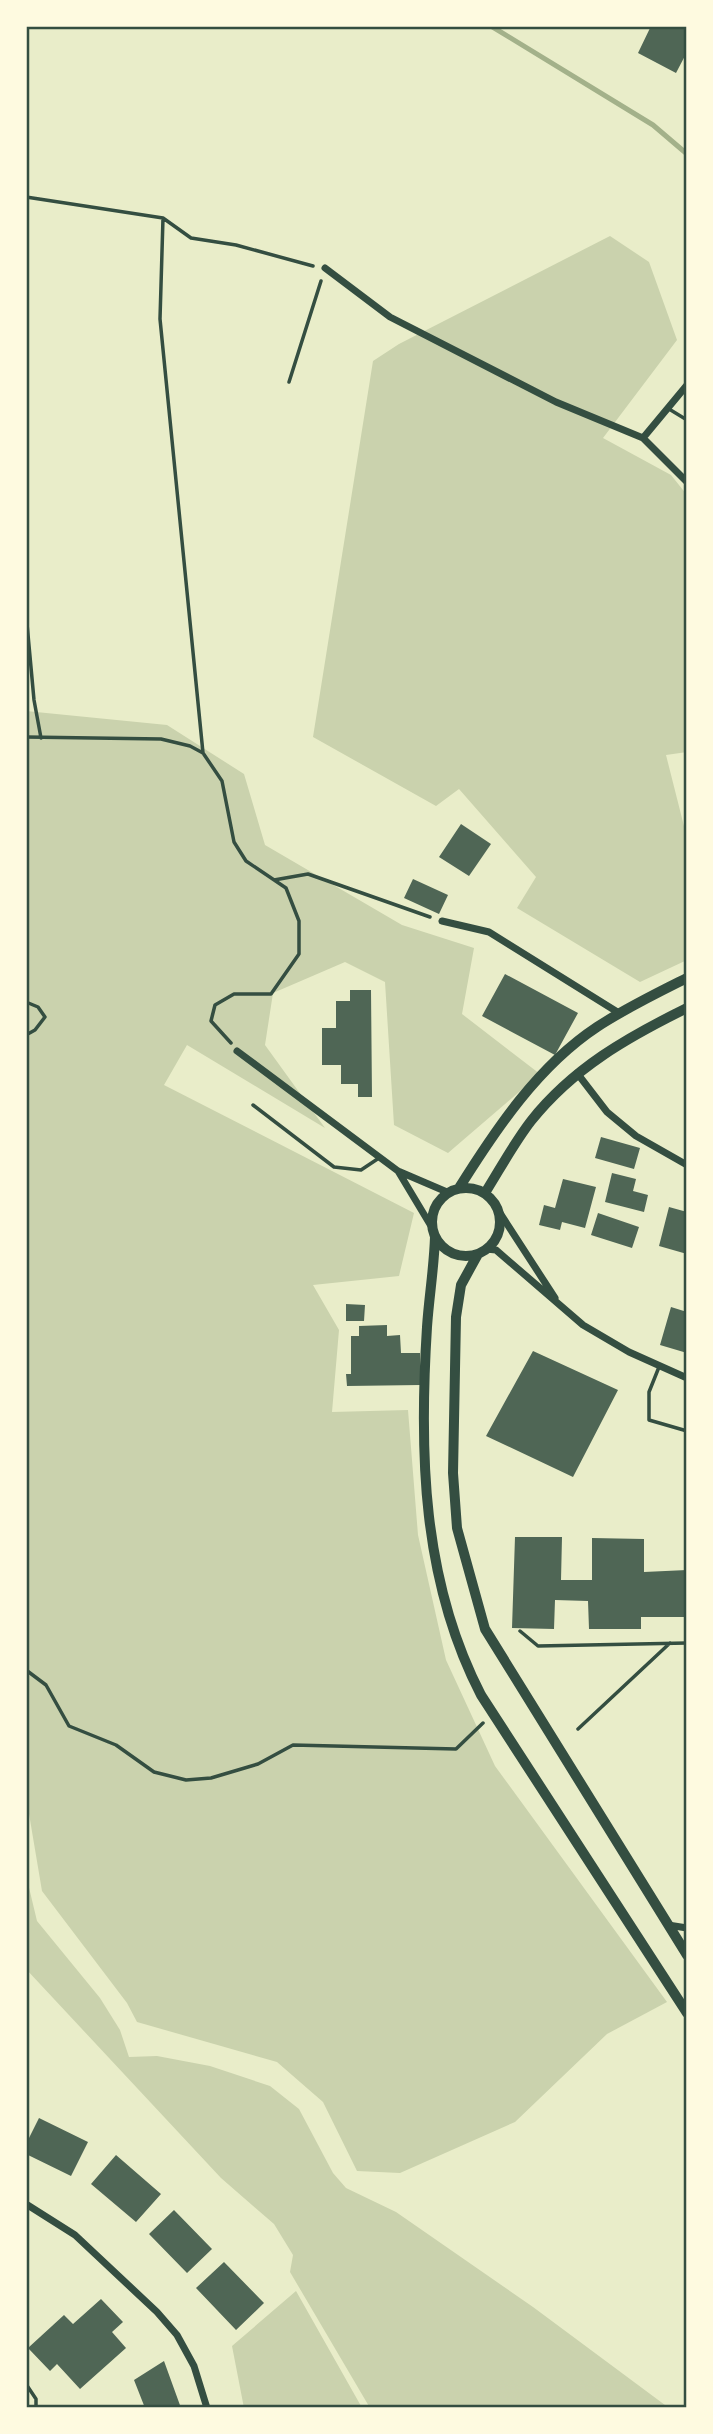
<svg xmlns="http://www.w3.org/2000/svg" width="713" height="2434" viewBox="0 0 713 2434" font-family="Quicksand,sans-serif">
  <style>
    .green { fill: #cad2ad }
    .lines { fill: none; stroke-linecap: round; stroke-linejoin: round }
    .stream { stroke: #a3b18a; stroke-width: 5 }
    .building { fill: #4f6655 }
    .path { stroke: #344e41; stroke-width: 3.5 }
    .service { stroke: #344e41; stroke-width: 3.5 }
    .minor { stroke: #344e41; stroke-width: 7 }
    .secondary { stroke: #344e41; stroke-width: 10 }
    .neatline { fill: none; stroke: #344e41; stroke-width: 2.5 }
  </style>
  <rect width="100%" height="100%" fill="#e9edc9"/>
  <!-- green -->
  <path class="green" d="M 610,236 L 649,262 L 677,340 L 603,438 L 671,475 L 687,495 L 687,752 L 666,755 L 687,838 L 687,960 L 640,982 L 517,908 L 536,877 L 459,789 L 436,806 L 313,737 L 373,361 L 399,344 Z
    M 26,711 L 167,725 L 244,774 L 265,845 L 402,925 L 474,948 L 462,1014 L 540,1074 L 448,1153 L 394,1125 L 385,982 L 345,962 L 273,993 L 265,1045 L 325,1128 L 187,1045 L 164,1085 L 414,1213 L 399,1276 L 313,1285 L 339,1330 L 332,1412 L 408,1410 L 418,1535 L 446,1660 L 495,1766 L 667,2002 L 607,2034 L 515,2122 L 400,2173 L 357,2171 L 323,2102 L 277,2062 L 137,2022 L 127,2003 L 42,1891 L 26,1796 Z
    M 26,1875 L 37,1921 L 100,1998 L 120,2030 L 129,2057 L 157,2056 L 210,2066 L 270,2086 L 299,2109 L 333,2173 L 346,2188 L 396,2212 L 533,2307 L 669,2408 L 370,2408 L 290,2272 L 293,2255 L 274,2224 L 221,2178 L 26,1969 Z
    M 296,2291 L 361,2406 L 244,2408 L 232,2346 Z"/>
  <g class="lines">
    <!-- stream -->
    <path class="stream" d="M 491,26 L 653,125 L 687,154"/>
  </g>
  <!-- building -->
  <path class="building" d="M 651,26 L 687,26 L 687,52 L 676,73 L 638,53 Z
    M 461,824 L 491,844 L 469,876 L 439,857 Z
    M 413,879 L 448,895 L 439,914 L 404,898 Z
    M 505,974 L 578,1013 L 555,1055 L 482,1016 Z
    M 350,990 L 371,990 L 372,1097 L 358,1097 L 358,1084 L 341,1084 L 341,1065 L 322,1065 L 322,1028 L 336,1028 L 336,1001 L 350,1001 Z
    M 601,1137 L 640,1148 L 634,1169 L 595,1158 Z
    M 612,1173 L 636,1179 L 633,1191 L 648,1195 L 644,1212 L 605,1202 Z
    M 563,1179 L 596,1187 L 585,1228 L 562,1222 L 560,1230 L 539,1225 L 544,1205 L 555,1208 Z
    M 669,1207 L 687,1212 L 687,1254 L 659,1246 Z
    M 598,1213 L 639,1227 L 632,1248 L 591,1235 Z
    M 346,1304 L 365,1305 L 364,1321 L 346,1321 Z
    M 671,1307 L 687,1312 L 687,1353 L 660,1345 Z
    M 387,1325 L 387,1336 L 400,1335 L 401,1353 L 420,1353 L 420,1385 L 347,1386 L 346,1374 L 351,1374 L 351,1336 L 359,1336 L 359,1326 Z
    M 533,1351 L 618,1390 L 573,1477 L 486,1436 Z
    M 515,1537 L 562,1537 L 561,1580 L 592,1580 L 592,1538 L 644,1539 L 644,1572 L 687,1570 L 687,1617 L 641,1617 L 641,1629 L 589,1629 L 588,1601 L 555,1600 L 554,1629 L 512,1628 Z
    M 39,2118 L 88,2142 L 71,2176 L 26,2154 L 26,2144 Z
    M 116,2155 L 161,2194 L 136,2222 L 91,2184 Z
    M 174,2210 L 212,2249 L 187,2273 L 149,2234 Z
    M 224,2262 L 264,2303 L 236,2330 L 196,2288 Z
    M 101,2299 L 123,2322 L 112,2332 L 126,2348 L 80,2389 L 57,2364 L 50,2371 L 28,2348 L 64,2315 L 73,2324 Z
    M 164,2361 L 181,2408 L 145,2408 L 134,2380 Z"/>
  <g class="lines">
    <!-- path -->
    <path class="path" d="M 26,197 L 163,218 L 191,238 L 236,245 L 313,266
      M 163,218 L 160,319 L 203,753
      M 289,382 L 321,281
      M 26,613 L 34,700 L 41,738
      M 26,737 L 161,739 L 190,746 L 203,753 L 222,781 L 234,842 L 246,861 L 286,888 L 299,921 L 299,954 L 271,994 L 234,994 L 215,1005 L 211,1021 L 231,1043
      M 274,880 L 308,874 L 430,917
      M 26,1002 L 38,1007 L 45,1017 L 35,1030 L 26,1035
      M 26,1670 L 46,1685 L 69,1726 L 116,1745 L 154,1772 L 186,1780 L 211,1778 L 258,1764 L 293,1745 L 456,1749 L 483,1723
      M 26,2384 L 36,2399 L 36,2408"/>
    <!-- service -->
    <path class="service" d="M 669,409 L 687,420
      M 253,1105 L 334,1167 L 361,1170 L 379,1158
      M 659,1367 L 649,1392 L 649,1420 L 687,1431
      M 520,1631 L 538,1646 L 687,1643
      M 578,1729 L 670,1643"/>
    <!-- minor -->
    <path class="minor" d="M 325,268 L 390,317 L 556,402 L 643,438
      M 687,385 L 643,438 L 687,482
      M 442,921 L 489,932 L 619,1013
      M 237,1051 L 398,1171 L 447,1192
      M 577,1073 L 607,1112 L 636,1136 L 687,1165
      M 398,1171 L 431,1226
      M 498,1210 L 555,1298
      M 486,1249 L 496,1250 L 583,1325 L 629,1352 L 687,1378
      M 668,1925 L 687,1928
      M 26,2204 L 75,2235 L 157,2312 L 177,2335 L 194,2366 L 207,2408"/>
    <!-- secondary -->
    <path class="secondary" d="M432 1222a34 34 0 1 1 68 0a34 34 0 1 1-68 0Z
      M 459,1188 C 496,1129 538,1066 597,1027 C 626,1008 657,993 687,978
      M 485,1193 C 500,1169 514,1143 531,1121 C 573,1068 628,1037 687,1008
      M 435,1237 C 434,1268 429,1297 427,1327 C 419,1453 422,1581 481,1695 L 687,2013
      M 478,1254 L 461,1285 L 456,1317 L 453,1473 L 457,1528 L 485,1629 L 687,1955"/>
  </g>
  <!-- border -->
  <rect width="713" height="2434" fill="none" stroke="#fefae0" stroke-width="56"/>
  <rect x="28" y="28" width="657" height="2378" class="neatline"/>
</svg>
